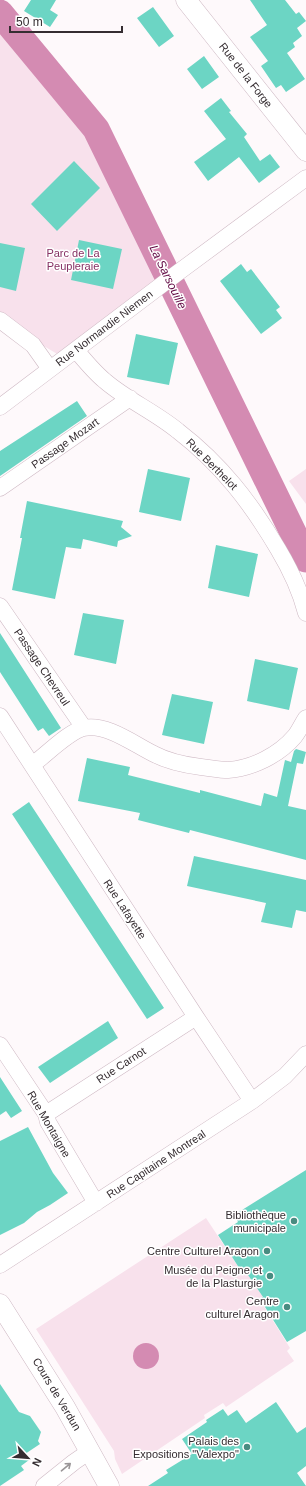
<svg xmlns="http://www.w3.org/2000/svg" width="306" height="1486" viewBox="0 0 306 1486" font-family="Arial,sans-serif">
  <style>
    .green { fill: #f8e1ec }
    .water { fill: #d48bb2 }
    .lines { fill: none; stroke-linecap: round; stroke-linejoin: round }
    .river { stroke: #d48bb2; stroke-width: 27 }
    .building { fill: #6cd5c4 }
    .minor-casing { stroke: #ceb8c3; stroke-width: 17 }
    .major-casing { stroke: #ceb8c3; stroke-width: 21 }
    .minor { stroke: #fff; stroke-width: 16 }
    .major { stroke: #fff; stroke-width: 20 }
    .oneway { stroke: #9a9698 }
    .poi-dot { fill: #488c81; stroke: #fff; stroke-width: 1.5 }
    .labels { text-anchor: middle; stroke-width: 3; stroke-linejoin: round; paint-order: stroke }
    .street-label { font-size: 11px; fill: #352d31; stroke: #fff }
    .park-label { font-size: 11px; fill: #863164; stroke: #fff }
    .poi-label { font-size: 11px; fill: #352d31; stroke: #fff; text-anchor: end }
    .water-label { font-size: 12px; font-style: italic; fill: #5f0641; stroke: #fff }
  </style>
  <rect width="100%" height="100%" fill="#fef9fb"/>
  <!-- green -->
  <path class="green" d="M 0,13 L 96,129 L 129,197 L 158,287 L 64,358 L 0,320 Z
    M 306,469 L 306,504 L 289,481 Z
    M 206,1218 L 243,1274 L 246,1272 L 263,1297 L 260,1300 L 290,1348 L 287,1351 L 294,1361 L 226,1407 L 223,1403 L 204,1415 L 205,1418 L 122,1474 L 115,1459 L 114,1451 L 36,1329 Z"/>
  <!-- water -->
  <path class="water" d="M133 1356a13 13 0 1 1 26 0a13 13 0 1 1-26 0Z"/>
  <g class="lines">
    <!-- river -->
    <path class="river" d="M 0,13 L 96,129 L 306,559"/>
  </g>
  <!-- building -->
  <path class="building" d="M 31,0 L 56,0 L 50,10 L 58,15 L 50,27 L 24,11 Z
    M 250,0 L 285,0 L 296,14 L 299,12 L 306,21 L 297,28 L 302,36 L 293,43 L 295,47 L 287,53 L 305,79 L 286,92 L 281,85 L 276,88 L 261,66 L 268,61 L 250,37 L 267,25 Z
    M 153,7 L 174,36 L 159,47 L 137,18 Z
    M 204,56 L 219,77 L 202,89 L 187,69 Z
    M 221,98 L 231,111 L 229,112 L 247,134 L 244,137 L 260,161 L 270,154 L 280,167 L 259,183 L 239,157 L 208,181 L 194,162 L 226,139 L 204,111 Z
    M 74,161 L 100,188 L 57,231 L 31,204 Z
    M 79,240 L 122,249 L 113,289 L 71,280 Z
    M 0,243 L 25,248 L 16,291 L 0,287 Z
    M 241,264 L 247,272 L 251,269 L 280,307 L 276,310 L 282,318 L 261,334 L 220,281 Z
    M 136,334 L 178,343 L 169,385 L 127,377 Z
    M 77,401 L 87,416 L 0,476 L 0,451 Z
    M 148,469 L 190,478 L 181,521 L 139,512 Z
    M 27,501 L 123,521 L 121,527 L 132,536 L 118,541 L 117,547 L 83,539 L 81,549 L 66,547 L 55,599 L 12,590 L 22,538 L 20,538 Z
    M 216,545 L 258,554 L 249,597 L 208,588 Z
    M 83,613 L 124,620 L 116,664 L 74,655 Z
    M 0,633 L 61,728 L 49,736 L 43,728 L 38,731 L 0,672 Z
    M 255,659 L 298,668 L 289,710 L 247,701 Z
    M 172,694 L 213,702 L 204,744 L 162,735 Z
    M 296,749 L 306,752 L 303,764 L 297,763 L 288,806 L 306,810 L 306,860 L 190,830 L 189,833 L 138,820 L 140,813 L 78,801 L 87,758 L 130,767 L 128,775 L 200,793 L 200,790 L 261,806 L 264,793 L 277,797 L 285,760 L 291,762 L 294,751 Z
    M 29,802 L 164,1008 L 147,1019 L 12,814 Z
    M 194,856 L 306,880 L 306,912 L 296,910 L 292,928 L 261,922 L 266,903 L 187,886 Z
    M 108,1021 L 118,1038 L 50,1083 L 38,1067 Z
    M 0,1077 L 22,1111 L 11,1118 L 6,1111 L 0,1115 Z
    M 28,1127 L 53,1173 L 68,1193 L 50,1205 L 37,1212 L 24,1223 L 0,1235 L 0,1141 Z
    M 306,1170 L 306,1331 L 287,1342 L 260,1299 L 263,1297 L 246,1272 L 243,1274 L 218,1235 L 238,1222 L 234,1215 Z
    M 0,1384 L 19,1412 L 30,1416 L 41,1432 L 38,1441 L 40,1444 L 25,1454 L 29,1460 L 21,1466 L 24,1470 L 0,1486 Z
    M 276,1402 L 297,1433 L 306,1427 L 306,1466 L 297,1473 L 306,1486 L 148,1486 L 168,1473 L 166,1470 L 192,1454 L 182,1439 L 207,1422 L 206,1420 L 223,1409 L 228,1416 L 237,1410 L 246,1423 Z"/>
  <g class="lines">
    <!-- minor casing -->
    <g class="minor-casing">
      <path id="minor" d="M 0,320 L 33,345 L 50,369
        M 76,350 C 85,361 94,372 105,381 C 127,400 155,412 178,431 C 221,464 251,503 278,549 C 290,569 300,590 306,613
        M 0,407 L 176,274 L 306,178
        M 0,488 L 130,398
        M 0,606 L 84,728
        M 0,716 L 196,1017 L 252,1101
        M 32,765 C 46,755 69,731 84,728 C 107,723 135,745 154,754 C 169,762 185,765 201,767 C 210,768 220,770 228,770 C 253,768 279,755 295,736 C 299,731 302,724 306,718
        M 0,1045 L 46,1114 L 48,1122 L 96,1203
        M 46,1114 L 196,1017
        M 0,1265 L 252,1101 L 285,1076 L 306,1054
        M 44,1486 L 74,1462 L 90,1451"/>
    </g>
    <!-- major casing -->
    <g class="major-casing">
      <path id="major" d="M 186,0 L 306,151
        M 0,1304 L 65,1407 L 109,1486"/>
    </g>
    <!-- minor -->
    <use href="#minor" class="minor"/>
    <!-- major -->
    <use href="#major" class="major"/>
  </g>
  <!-- one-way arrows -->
  <defs><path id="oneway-shaft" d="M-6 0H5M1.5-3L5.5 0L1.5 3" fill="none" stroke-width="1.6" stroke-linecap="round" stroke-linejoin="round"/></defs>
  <use class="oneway" href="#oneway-shaft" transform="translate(66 1467) rotate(-40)"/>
  <!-- markers -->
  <g class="poi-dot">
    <circle cx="294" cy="1221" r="4"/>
    <circle cx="267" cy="1251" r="4"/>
    <circle cx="270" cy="1276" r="4"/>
    <circle cx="287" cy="1307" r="4"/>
    <circle cx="247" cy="1447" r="4"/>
  </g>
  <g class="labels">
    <!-- street labels -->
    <g class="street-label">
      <text transform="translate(246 75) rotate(52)" y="4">Rue de la Forge</text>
      <text transform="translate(104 328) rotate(-37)" y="4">Rue Normandie Niemen</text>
      <text transform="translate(65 443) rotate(-35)" y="4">Passage Mozart</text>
      <text transform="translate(212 464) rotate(45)" y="4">Rue Berthelot</text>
      <text transform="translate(42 667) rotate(56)" y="4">Passage Chevreul</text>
      <text transform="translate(125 909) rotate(57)" y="4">Rue Lafayette</text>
      <text transform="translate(121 1065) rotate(-33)" y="4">Rue Carnot</text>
      <text transform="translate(49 1124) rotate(60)" y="4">Rue Montaigne</text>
      <text transform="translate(156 1164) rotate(-33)" y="4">Rue Capitaine Montreal</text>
      <text transform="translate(57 1394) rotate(59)" y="4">Cours de Verdun</text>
    </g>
    <!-- park labels -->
    <g class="park-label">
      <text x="73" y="257">Parc de La<tspan x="73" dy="13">Peupleraie</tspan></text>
    </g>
    <!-- poi labels -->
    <g class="poi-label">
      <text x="286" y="1219">Bibliothèque<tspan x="286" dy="13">municipale</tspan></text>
      <text x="259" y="1255">Centre Culturel Aragon</text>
      <text x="262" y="1274">Musée du Peigne et<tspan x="262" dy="13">de la Plasturgie</tspan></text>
      <text x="279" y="1305">Centre<tspan x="279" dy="13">culturel Aragon</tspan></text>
      <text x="239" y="1445">Palais des<tspan x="239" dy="13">Expositions "Valexpo"</tspan></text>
    </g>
    <!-- water labels -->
    <g class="water-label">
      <text transform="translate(168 277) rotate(64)" y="4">La Sarsouille</text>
    </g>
  </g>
  <!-- north arrow -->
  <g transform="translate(28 1458) rotate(116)" stroke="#ffffff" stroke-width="3" paint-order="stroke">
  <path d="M0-3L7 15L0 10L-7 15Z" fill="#352d31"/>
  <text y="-6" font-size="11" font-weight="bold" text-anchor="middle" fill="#352d31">N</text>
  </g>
  <!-- scale -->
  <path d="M10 26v6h112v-6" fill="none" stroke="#352d31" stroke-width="2"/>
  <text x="16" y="26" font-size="12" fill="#352d31" stroke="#ffffff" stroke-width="3" paint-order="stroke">50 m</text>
</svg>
